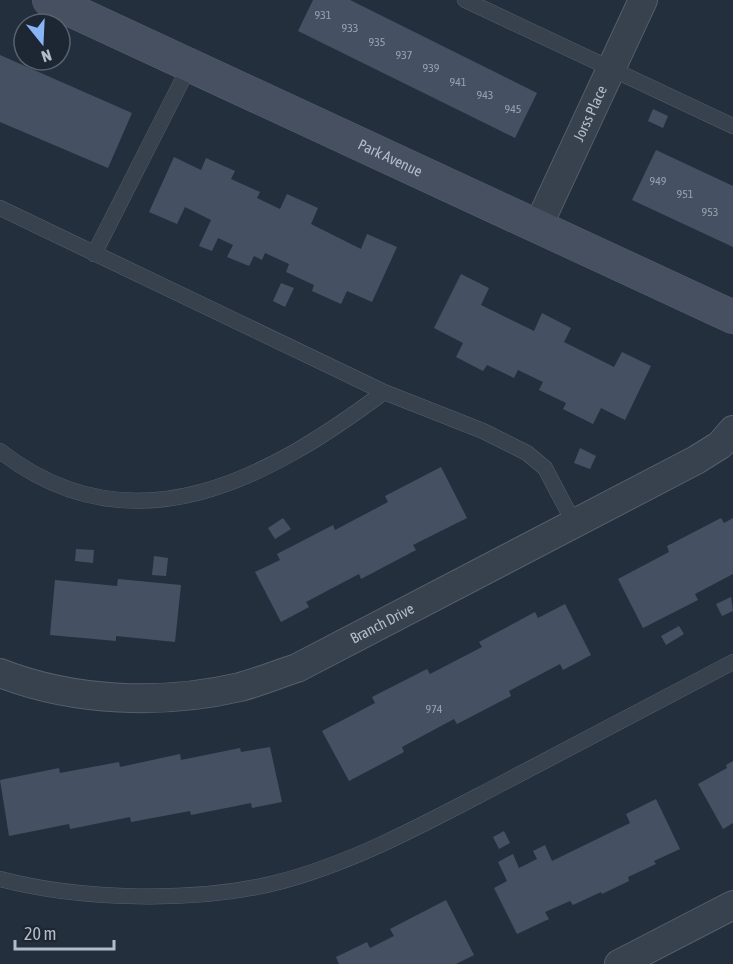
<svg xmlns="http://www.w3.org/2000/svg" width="733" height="964" viewBox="0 0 733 964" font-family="'Asap Condensed',sans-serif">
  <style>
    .building { fill: #455162 }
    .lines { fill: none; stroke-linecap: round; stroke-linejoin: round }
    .lane-casing { stroke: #565f6c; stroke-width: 16 }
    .street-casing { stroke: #565f6c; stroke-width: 30 }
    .secondary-casing { stroke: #565f6c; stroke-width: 34 }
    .lane { stroke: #38414e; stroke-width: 15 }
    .street { stroke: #38414e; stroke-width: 28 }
    .secondary { stroke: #465061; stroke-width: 33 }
    .labels { text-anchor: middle; stroke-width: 6; stroke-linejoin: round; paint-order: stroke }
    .number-label { font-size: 12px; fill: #98a1af }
    .street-label { font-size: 15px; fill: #b4bcc9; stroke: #1d2633 }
  </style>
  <rect width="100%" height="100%" fill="#242f3e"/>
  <!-- building -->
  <path class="building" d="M 313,0 L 350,0 L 537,93 L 515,138 L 298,31 Z
    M 0,55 L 132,113 L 108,168 L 0,122 Z
    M 653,109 L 668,116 L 663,128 L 648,121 Z
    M 656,150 L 733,186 L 733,247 L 632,200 Z
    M 174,157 L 201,170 L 206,158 L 235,171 L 231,179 L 260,192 L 257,198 L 280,209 L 287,194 L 318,208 L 311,224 L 361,249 L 367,234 L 397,247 L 372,302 L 347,291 L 341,304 L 312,291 L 314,285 L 286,272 L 289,264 L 265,253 L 262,260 L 254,256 L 249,266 L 227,257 L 233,245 L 218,238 L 212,251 L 199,246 L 211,220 L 185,207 L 177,224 L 149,212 Z
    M 461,274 L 489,288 L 481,305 L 534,331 L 542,313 L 571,328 L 564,342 L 614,367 L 622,352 L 651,366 L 625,420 L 601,408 L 593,424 L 563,409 L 566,403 L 539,390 L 543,382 L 518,370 L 514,378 L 487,365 L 483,371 L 456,357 L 463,343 L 434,328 Z
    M 281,283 L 294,288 L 285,307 L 273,301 Z
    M 580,448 L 596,456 L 590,469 L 574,463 Z
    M 441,467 L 467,518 L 413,545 L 416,550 L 361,579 L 359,574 L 306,602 L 309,607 L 281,622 L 255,572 L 280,560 L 277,554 L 333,525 L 335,530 L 388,502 L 385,496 Z
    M 283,518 L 291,529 L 275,539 L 268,528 Z
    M 721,518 L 724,523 L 733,518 L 733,574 L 695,594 L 698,600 L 643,628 L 618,579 L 669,552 L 667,546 Z
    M 76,549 L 94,550 L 93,563 L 75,561 Z
    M 154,556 L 168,558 L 166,576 L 152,575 Z
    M 118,579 L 181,585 L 175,642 L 116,636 L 116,641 L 50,635 L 55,580 L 117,586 Z
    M 731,597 L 733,611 L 722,616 L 716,604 Z
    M 565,604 L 591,655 L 563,670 L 560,664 L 509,691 L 511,696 L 457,724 L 454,719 L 402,747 L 404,752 L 349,781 L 322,731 L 375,703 L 372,697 L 427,669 L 430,674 L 482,647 L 479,642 L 535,612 L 538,618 Z
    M 679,626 L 684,634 L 666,645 L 661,636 Z
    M 270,747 L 282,802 L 252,808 L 251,803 L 191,815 L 190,811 L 131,822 L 130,817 L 70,829 L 69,824 L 9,836 L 0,780 L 59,768 L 60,773 L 119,762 L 120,767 L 180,754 L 181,760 L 240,748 L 241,752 Z
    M 733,761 L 733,823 L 723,829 L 698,784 L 727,768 L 726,765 Z
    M 656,799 L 680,849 L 654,861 L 656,864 L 628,877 L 629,881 L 602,894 L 601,892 L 573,905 L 570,901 L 545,912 L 549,919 L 517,934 L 494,888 L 507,881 L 498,862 L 513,854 L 519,868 L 537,859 L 533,851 L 545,845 L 552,861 L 630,823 L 626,814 Z
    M 504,831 L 510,843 L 499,849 L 493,837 Z
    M 446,900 L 474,955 L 456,964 L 339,964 L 336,957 L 367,942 L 370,948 L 394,936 L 390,929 Z"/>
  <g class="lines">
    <!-- lane casing -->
    <g class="lane-casing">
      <path id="lane" d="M 465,0 L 733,126
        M 0,208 L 384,392 L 483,431 L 527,453 L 545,468 L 575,525
        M 94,254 L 190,65
        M 0,451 C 132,554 268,479 384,392
        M 0,879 C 80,900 194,903 275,883 C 354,863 428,822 499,785 C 577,744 655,703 733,662"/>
    </g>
    <!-- street casing -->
    <g class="street-casing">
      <g id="street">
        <path id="s1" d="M 538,226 L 643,0"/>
        <path id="s2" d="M 0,673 C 74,702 163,705 240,687 C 259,682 278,674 297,668 L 696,460 L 720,445 L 733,430"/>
        <path d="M 619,964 L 733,905"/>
      </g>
    </g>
    <!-- secondary casing -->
    <g class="secondary-casing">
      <g id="secondary">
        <path id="s3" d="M 49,0 L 733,317"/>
      </g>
    </g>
    <!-- lane -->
    <use href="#lane" class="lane"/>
    <!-- street -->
    <use href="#street" class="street"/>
    <!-- secondary -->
    <use href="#secondary" class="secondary"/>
  </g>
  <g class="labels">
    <!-- number labels -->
    <g class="number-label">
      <text x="323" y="19">931</text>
      <text x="350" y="32">933</text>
      <text x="377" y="46">935</text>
      <text x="404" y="59">937</text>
      <text x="431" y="72">939</text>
      <text x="458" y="86">941</text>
      <text x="485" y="99">943</text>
      <text x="513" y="113">945</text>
      <text x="658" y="185">949</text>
      <text x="685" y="198">951</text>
      <text x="710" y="216">953</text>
      <text x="434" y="713">974</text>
    </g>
    <!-- street labels -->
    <g class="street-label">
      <text dy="5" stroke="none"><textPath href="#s1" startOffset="124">Jorss Place</textPath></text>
      <text dy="5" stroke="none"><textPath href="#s3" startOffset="376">Park Avenue</textPath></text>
      <text dy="5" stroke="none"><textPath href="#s2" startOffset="400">Branch Drive</textPath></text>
    </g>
  </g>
  <!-- north arrow -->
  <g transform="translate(42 42) rotate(162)"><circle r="28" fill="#1d2633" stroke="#59626f" stroke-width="1.5"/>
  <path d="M0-4.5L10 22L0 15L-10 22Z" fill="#8ab4f8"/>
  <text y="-9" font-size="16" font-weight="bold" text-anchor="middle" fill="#b4bcc9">N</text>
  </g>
  <!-- scale -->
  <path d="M15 940v9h99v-9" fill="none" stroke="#b4bcc9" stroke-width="3"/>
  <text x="24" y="940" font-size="18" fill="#b4bcc9" stroke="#1d2633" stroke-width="4.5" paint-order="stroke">20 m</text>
</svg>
